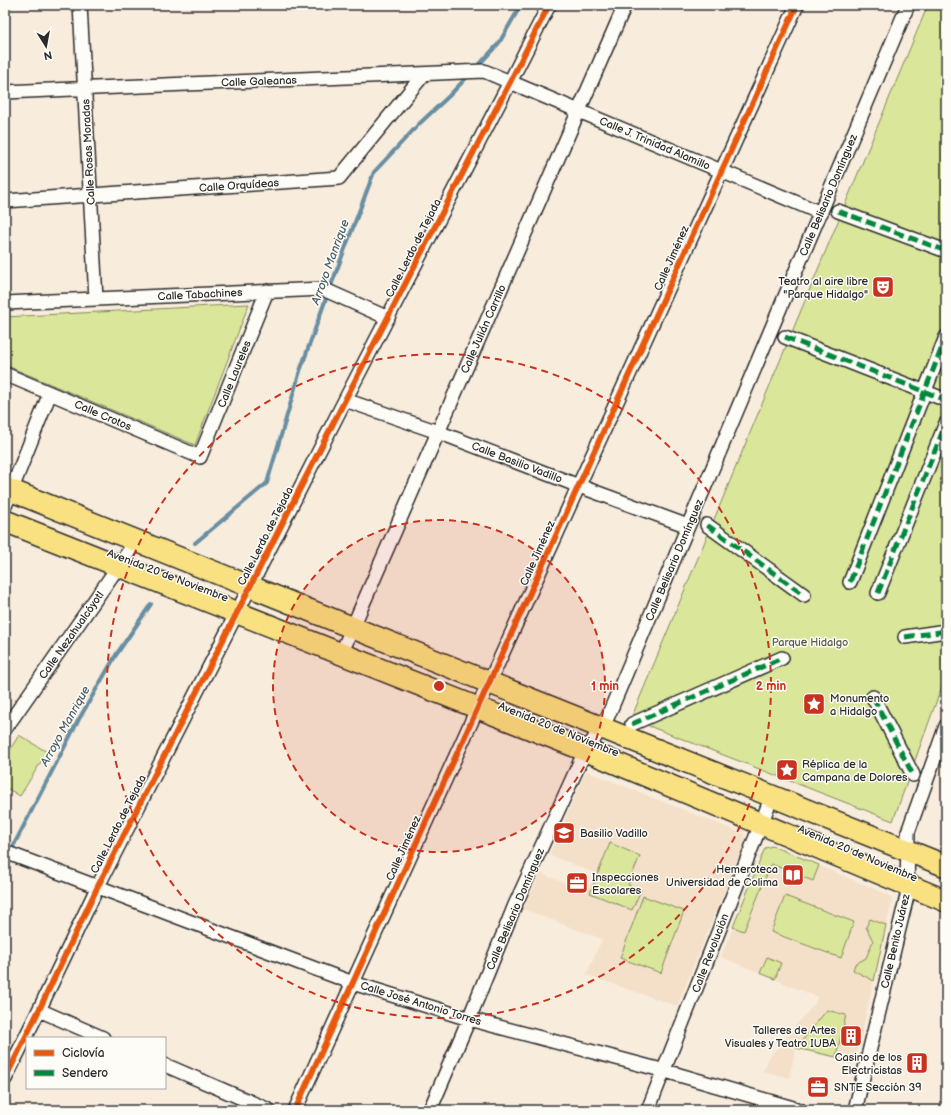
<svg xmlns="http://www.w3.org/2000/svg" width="951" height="1115" viewBox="0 0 951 1115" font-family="'Balsamiq Sans',sans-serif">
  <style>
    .built { fill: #f4e0c9 }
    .green { fill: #dae699; stroke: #828862 }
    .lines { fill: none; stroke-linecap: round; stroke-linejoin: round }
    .stream { stroke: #688ea2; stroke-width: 4 }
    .street-casing { stroke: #2b2b2b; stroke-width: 16 }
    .primary-casing { stroke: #2b2b2b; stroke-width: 24 }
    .street { stroke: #fdfcf7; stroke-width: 13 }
    .primary { stroke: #f9e181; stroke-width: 21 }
    .quiet { stroke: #00873e; stroke-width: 5; stroke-dasharray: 10 5; stroke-linecap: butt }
    .cycleway-casing { stroke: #fdfcf7; stroke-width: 8 }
    .cycleway { stroke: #e8590c; stroke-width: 6 }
    .ring { fill: none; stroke: #c8321e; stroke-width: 2; stroke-dasharray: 7 5 }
    .labels { text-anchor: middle; stroke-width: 3; stroke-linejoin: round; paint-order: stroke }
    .street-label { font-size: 11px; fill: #2b2b2b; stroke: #fdfcf7 }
    .poi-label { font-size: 11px; fill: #2b2b2b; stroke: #fdfcf7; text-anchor: start }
    .park-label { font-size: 11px; fill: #575a46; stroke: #fdfcf7 }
    .water-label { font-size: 12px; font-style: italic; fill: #4a5d67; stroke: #fdfcf7 }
    .centre { fill: #c8321e; stroke: #fdfcf7; stroke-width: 2 }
    .ring-label { font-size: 12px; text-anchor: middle; font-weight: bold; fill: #c8321e; stroke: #fdfcf7; stroke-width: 3; stroke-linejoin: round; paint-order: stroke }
  </style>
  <rect width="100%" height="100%" fill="#f8ecdc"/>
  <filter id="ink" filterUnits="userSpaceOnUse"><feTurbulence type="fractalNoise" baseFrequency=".025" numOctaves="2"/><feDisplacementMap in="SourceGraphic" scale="8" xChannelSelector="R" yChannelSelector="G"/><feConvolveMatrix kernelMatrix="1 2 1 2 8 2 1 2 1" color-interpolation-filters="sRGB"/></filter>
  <g filter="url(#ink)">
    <!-- built -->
    <path class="built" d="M 586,771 L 744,834 L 745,841 L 677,1006 L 586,975 L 602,939 L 523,909 L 540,873 L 587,892 L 595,873 L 549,855 Z
      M 772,846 L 889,895 L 892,901 L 855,1062 L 796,1049 L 789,1078 L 763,1071 L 771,1055 L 815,1003 L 817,997 L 721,957 L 765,848 Z"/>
    <!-- green -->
    <path class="green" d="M 928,5 L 946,5 L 946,675 L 893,821 L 631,719 Z
      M 249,304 L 195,445 L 5,365 L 5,317 Z
      M 19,735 L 47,752 L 20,796 L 5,787 L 5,758 Z
      M 610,843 L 640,856 L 628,885 L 641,890 L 632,910 L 590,893 Z
      M 772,846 L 819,865 L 813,881 L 771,864 L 744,931 L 733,927 L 765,848 Z
      M 643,896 L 684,911 L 661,973 L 620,958 Z
      M 785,896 L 854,922 L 841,958 L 771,932 Z
      M 870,919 L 886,925 L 874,981 L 853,970 L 855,964 L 866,958 L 873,941 L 866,927 Z
      M 767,957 L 781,963 L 775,979 L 760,973 Z
      M 827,1010 L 846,1015 L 836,1057 L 796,1048 Z"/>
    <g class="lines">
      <!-- stream -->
      <path class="stream" d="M 476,68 L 499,43 L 521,5
        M 195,543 L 267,483 L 300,371 L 324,304 L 374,172 L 419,124 L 449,96 L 468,76
        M 5,862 L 79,719 L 116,655 L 151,604"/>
      <!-- street casing -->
      <g class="street-casing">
        <path id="street" d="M 80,5 L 96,299
          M 5,92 L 484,71 L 821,213
          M 5,201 L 339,178 L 424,74
          M 838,211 L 946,251
          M 5,303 L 323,289 L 388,318
          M 785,337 L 946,400
          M 5,374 L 200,457 L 267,291
          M 345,400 L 438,432 L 579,486 L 688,526
          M 5,506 L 50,393
          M 707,525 L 804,595
          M 850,582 L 946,337
          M 878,593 L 946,423
          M 905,637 L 946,631
          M 341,654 L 625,5
          M 873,697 L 913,775
          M 632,724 L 782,658
          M 5,729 L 136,541
          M 5,852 L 353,983 L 469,1019 L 669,1072 L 800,1110
          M 39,1010 L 103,1038
          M 165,1065 L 269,1110
          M 5,1079 L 39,1010 L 98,886 L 345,400 L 510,82 L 549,5
          M 295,1110 L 797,5
          M 430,1110 L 469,1019 L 515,905 L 580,762 L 608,716 L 908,5
          M 648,1110 L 772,796
          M 855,1110 L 907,896 L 908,832 L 946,726"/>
      </g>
      <!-- primary casing -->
      <g class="primary-casing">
        <path id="primary" d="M 5,488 L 946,866
          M 5,521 L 587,751 L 946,901"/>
      </g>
      <!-- street -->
      <use href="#street" class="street"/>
      <!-- primary -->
      <use href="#primary" class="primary"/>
      <!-- quiet -->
      <path class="quiet" d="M 838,211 L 946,251
        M 785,337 L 946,400
        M 707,525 L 804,595
        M 850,582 L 946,337
        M 878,593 L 946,423
        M 905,637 L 946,631
        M 873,697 L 913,775
        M 632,724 L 782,658"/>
      <!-- cycleway casing -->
      <g class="cycleway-casing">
        <path id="cycleway" d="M 5,1079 L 39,1010 L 98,886 L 345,400 L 510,82 L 549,5
          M 295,1110 L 797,5"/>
      </g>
      <!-- cycleway -->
      <use href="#cycleway" class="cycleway"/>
    </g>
  </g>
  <!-- distance rings -->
  <circle cx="439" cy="686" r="166" fill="#c8321e" fill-opacity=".12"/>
  <g class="ring">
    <circle cx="439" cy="686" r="166"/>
    <circle cx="439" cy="686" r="332"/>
  </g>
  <!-- icons -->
  <defs>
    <g id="theatre-square" transform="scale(1.15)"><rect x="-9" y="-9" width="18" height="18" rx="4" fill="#c8321e" stroke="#fdfcf7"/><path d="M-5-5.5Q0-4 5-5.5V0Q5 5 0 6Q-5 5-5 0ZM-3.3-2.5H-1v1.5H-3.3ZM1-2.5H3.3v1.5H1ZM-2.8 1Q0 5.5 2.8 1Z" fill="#fff"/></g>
    <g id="sight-square" transform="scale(1.15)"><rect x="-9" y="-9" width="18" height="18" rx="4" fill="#c8321e" stroke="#fdfcf7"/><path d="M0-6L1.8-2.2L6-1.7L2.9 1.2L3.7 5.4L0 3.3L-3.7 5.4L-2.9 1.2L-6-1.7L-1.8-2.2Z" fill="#fff"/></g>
    <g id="school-square" transform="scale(1.15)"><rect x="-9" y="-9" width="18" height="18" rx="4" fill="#c8321e" stroke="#fdfcf7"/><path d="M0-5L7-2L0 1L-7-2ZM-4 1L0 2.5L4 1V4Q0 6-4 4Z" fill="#fff"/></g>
    <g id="library-square" transform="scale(1.15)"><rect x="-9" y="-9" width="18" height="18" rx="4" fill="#c8321e" stroke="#fdfcf7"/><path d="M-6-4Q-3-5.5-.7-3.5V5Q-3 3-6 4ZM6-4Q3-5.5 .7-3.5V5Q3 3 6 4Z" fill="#fff"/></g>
    <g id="office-square" transform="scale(1.15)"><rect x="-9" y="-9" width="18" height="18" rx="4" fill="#c8321e" stroke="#fdfcf7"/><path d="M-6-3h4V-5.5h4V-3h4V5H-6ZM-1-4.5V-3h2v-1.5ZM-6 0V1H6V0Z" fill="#fff"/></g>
    <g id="building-square" transform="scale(1.15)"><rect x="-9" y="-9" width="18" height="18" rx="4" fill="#c8321e" stroke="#fdfcf7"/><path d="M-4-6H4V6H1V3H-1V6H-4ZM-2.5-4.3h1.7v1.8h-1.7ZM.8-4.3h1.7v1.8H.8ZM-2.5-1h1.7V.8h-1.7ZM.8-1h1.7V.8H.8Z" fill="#fff"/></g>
  </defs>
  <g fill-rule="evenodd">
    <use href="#theatre-square" x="883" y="287"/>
    <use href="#sight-square" x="814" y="704"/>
    <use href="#sight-square" x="787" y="770"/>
    <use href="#school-square" x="564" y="833"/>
    <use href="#library-square" x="793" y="875"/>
    <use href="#office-square" x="577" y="883"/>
    <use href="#building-square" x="851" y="1036"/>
    <use href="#building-square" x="917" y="1063"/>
    <use href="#office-square" x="818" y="1087"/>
  </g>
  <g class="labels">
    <!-- street labels -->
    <g class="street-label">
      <text transform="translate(259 81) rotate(-2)" y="4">Calle Galeanas</text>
      <text transform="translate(655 143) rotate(23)" y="4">Calle J. Trinidad Alamillo</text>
      <text transform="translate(88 152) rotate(-93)" y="4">Calle Rosas Moradas</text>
      <text transform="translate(239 185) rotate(-4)" y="4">Calle Orquídeas</text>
      <text transform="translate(828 195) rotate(-67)" y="4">Calle Belisario Domínguez</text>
      <text transform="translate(413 248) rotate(-63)" y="4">Calle Lerdo de Tejada</text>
      <text transform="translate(671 258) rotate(-66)" y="4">Calle Jiménez</text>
      <text transform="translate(200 294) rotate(-3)" y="4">Calle Tabachines</text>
      <text transform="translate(483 329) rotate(-66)" y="4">Calle Julián Carrillo</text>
      <text transform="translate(234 374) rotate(-68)" y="4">Calle Laureles</text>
      <text transform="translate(103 415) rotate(23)" y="4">Calle Crotos</text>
      <text transform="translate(517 462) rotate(21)" y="4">Calle Basilio Vadillo</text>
      <text transform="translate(265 536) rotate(-63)" y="4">Calle Lerdo de Tejada</text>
      <text transform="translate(537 553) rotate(-66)" y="4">Calle Jiménez</text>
      <text transform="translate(674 560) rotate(-67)" y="4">Calle Belisario Domínguez</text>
      <text transform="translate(168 575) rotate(21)" y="4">Avenida 20 de Noviembre</text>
      <text transform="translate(71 635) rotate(-55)" y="4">Calle Nezahualcóyotl</text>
      <text transform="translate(559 729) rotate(22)" y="4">Avenida 20 de Noviembre</text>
      <text transform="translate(118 824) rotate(-63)" y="4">Calle Lerdo de Tejada</text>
      <text transform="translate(403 848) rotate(-66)" y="4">Calle Jiménez</text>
      <text transform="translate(858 853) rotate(23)" y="4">Avenida 20 de Noviembre</text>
      <text transform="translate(515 909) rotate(-67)" y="4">Calle Belisario Domínguez</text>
      <text transform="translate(895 941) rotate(-77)" y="4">Calle Benito Juárez</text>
      <text transform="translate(710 953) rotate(-69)" y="4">Calle Revolución</text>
      <text transform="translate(421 1003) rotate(17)" y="4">Calle José Antonio Torres</text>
    </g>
    <!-- poi labels -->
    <g class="poi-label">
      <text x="868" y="285" text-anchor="end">Teatro al aire libre<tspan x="868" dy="13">"Parque Hidalgo"</tspan></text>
      <text x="830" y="702">Monumento<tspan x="830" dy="13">a Hidalgo</tspan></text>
      <text x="802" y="768">Réplica de la<tspan x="802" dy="13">Campana de Dolores</tspan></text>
      <text x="580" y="837">Basilio Vadillo</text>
      <text x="778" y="873" text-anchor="end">Hemeroteca<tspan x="778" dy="13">Universidad de Colima</tspan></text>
      <text x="592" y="881">Inspecciones<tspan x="592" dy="13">Escolares</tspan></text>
      <text x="836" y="1034" text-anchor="end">Talleres de Artes<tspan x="836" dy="13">Visuales y Teatro IUBA</tspan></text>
      <text x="902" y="1061" text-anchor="end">Casino de los<tspan x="902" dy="13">Electricistas</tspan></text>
      <text x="834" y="1091">SNTE Sección 39</text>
    </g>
    <!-- park labels -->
    <g class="park-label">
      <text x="810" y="646">Parque Hidalgo</text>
    </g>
    <!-- water labels -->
    <g class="water-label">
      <text transform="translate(330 262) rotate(-70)" y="4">Arroyo Manrique</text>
      <text transform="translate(65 726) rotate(-61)" y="4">Arroyo Manrique</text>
    </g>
  </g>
  <circle cx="439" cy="686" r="6" class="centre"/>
  <g class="ring-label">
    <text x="605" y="690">1 min</text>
    <text x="771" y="690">2 min</text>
  </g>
  <!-- margin -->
  <rect width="951" height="1115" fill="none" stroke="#fdfcf7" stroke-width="20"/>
  <rect x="10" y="10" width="931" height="1095" fill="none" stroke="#2b2b2b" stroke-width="1.5" filter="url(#ink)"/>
  <!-- legend -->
  <rect x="26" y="1037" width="140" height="52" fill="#fdfcf7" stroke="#a9a8a5"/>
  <rect x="34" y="1050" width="20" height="6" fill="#e8590c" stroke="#a9a8a5"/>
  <text x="62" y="1057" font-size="12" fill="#2b2b2b">Ciclovía</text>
  <rect x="34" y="1070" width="20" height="6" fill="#00873e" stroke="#a9a8a5"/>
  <text x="62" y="1077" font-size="12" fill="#2b2b2b">Sendero</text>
  <!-- north arrow -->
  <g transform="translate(46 46) rotate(169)" stroke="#fdfcf7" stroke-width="3" paint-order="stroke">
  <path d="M0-3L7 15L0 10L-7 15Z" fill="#2b2b2b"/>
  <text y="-6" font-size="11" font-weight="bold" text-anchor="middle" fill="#2b2b2b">N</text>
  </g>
</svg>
